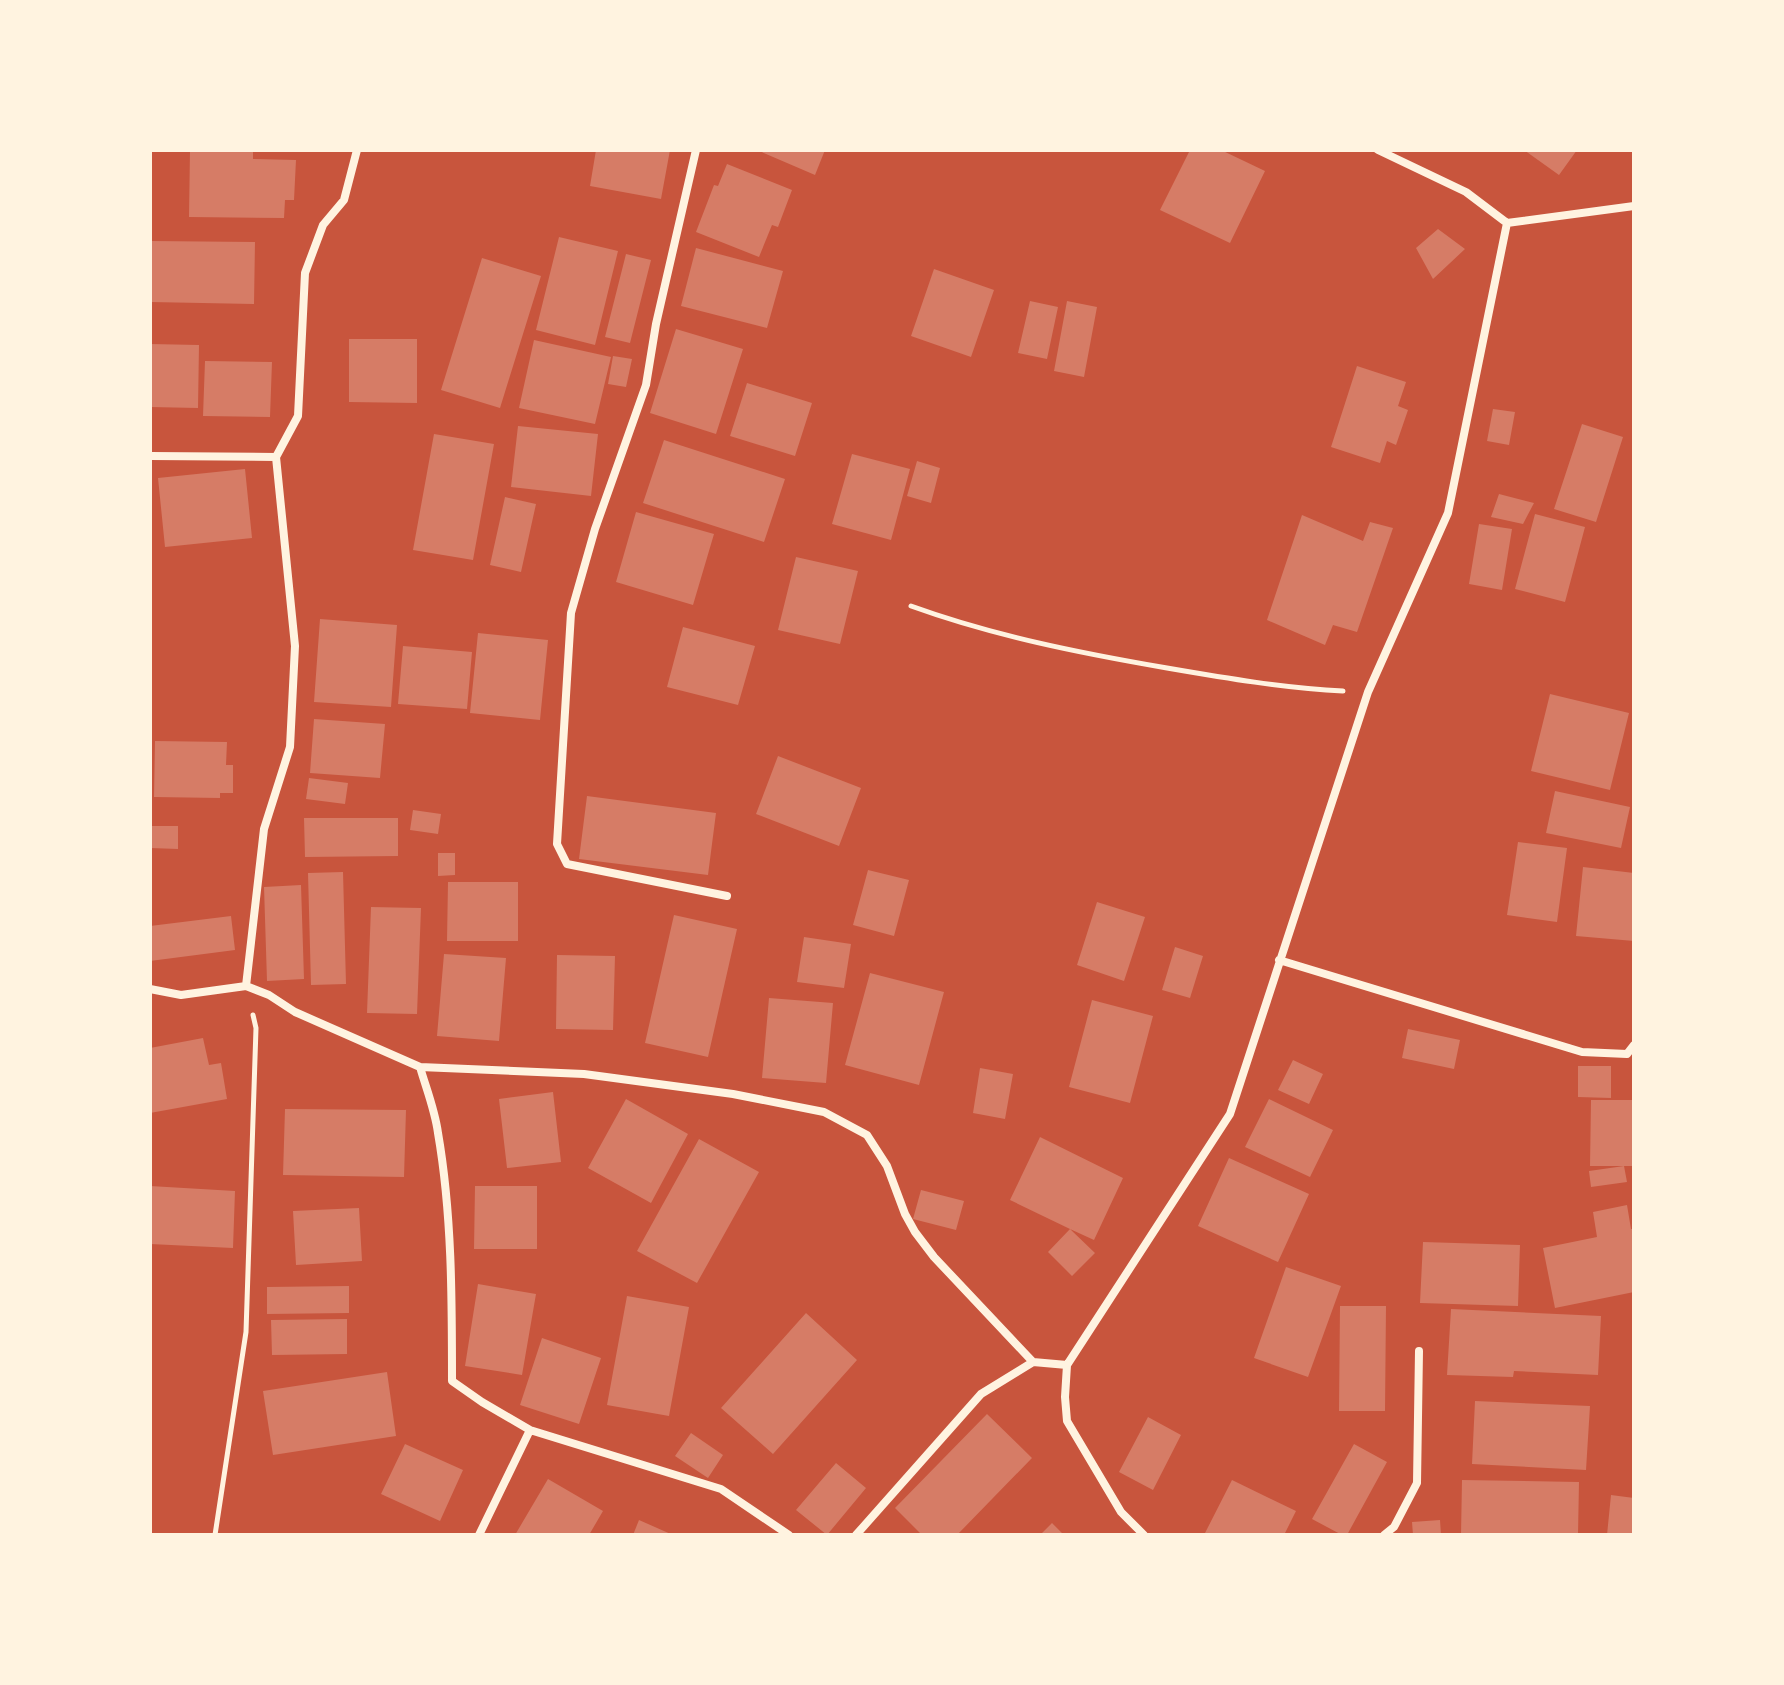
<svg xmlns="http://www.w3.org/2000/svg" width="1784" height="1685" viewBox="0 0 1784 1685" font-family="'Varela Round',sans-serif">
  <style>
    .building { fill: #d67c66 }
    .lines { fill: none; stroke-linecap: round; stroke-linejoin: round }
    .path { stroke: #fff3e0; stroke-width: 5 }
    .minor { stroke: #fff3e0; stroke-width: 8 }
  </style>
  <rect width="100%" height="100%" fill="#c8553d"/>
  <!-- building -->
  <path class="building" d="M 190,150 L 253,150 L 253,159 L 296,160 L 294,200 L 285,200 L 284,218 L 189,217 Z
    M 596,150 L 670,150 L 661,199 L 590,186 Z
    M 757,150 L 825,150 L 815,175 Z
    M 1190,150 L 1221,150 L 1265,171 L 1230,243 L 1160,210 Z
    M 1524,150 L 1577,150 L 1559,175 Z
    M 727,164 L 792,190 L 778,227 L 772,225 L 759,257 L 696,232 L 714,185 L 718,186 Z
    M 1438,229 L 1465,249 L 1433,279 L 1416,248 Z
    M 559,237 L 618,251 L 595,345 L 536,330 Z
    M 150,241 L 255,242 L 254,304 L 150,302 Z
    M 696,248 L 783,271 L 767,328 L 681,306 Z
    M 626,254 L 651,260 L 630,343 L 605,337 Z
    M 482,258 L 541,276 L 500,408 L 441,390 Z
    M 934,269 L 994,290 L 971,357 L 911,336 Z
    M 1030,301 L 1058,307 L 1047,359 L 1018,353 Z
    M 1067,301 L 1097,307 L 1084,377 L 1054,371 Z
    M 676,329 L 743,349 L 716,434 L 650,413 Z
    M 349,339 L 417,339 L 417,403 L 349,402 Z
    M 534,340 L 611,357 L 595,424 L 519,408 Z
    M 150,344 L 199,345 L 198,408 L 150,407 Z
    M 613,356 L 632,359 L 626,387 L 608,384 Z
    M 205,361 L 272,362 L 270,417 L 203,416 Z
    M 1357,366 L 1406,382 L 1398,406 L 1408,410 L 1396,445 L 1387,441 L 1380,463 L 1331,447 Z
    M 747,383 L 812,403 L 795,456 L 730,436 Z
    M 1493,409 L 1515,412 L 1509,445 L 1487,441 Z
    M 1582,424 L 1623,437 L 1596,522 L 1554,509 Z
    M 518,426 L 598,434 L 591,496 L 511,487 Z
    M 434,434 L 494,444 L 473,560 L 413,550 Z
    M 664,440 L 785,479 L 764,542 L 643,503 Z
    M 852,454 L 910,469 L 891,540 L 832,524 Z
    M 917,461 L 940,468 L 931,503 L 907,496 Z
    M 245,469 L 252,538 L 165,547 L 158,478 Z
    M 1499,494 L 1534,503 L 1523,524 L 1491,517 Z
    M 505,497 L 536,504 L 521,572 L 490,565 Z
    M 636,512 L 714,534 L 693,605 L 616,582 Z
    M 1535,514 L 1585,527 L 1565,602 L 1515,589 Z
    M 1302,515 L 1363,541 L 1370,522 L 1393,528 L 1357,632 L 1333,625 L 1325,645 L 1267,620 Z
    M 1479,524 L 1512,529 L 1502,590 L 1469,584 Z
    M 796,557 L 858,571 L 840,644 L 778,630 Z
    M 320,619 L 397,625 L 391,707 L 314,702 Z
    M 683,627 L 755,646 L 738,705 L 667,687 Z
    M 478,633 L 548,640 L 540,720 L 470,713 Z
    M 403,646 L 472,652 L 467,709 L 398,704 Z
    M 1550,694 L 1629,713 L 1610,790 L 1531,771 Z
    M 314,719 L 385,724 L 380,778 L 310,773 Z
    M 155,741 L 227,742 L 226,765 L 233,765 L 233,793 L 220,793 L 220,798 L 154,797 Z
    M 778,756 L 861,788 L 839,846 L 756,814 Z
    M 309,778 L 348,783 L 345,804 L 306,799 Z
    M 1555,791 L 1630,807 L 1621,848 L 1546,833 Z
    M 587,796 L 716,813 L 708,875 L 579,859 Z
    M 413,810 L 441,814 L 438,834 L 410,830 Z
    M 304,818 L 398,818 L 398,856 L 305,857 Z
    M 150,826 L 178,826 L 178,849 L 150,848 Z
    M 1518,842 L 1567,848 L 1557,922 L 1507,915 Z
    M 438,853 L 455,853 L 455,875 L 438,876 Z
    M 1583,867 L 1634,873 L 1634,941 L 1576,936 Z
    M 868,870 L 909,880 L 894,936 L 853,925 Z
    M 343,872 L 346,984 L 311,985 L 308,873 Z
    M 448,882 L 518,882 L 518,941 L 447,941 Z
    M 301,885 L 304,979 L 267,981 L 264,887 Z
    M 1097,902 L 1145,917 L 1124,981 L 1077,965 Z
    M 371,907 L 421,908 L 417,1014 L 367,1013 Z
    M 674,915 L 737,929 L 708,1057 L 645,1043 Z
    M 231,916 L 235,950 L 150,961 L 150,926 Z
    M 804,937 L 851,944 L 844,988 L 797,982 Z
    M 1175,947 L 1203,956 L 1190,998 L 1162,990 Z
    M 444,954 L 506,958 L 499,1041 L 437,1036 Z
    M 557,955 L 615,956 L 613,1030 L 556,1029 Z
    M 870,973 L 944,992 L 919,1085 L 845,1065 Z
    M 769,998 L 833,1003 L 826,1083 L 762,1078 Z
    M 1092,1000 L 1153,1016 L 1130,1103 L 1069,1087 Z
    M 1408,1029 L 1460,1040 L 1454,1069 L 1402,1058 Z
    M 203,1038 L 209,1065 L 221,1063 L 227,1099 L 150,1113 L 150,1048 Z
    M 1293,1060 L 1323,1074 L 1309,1104 L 1278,1090 Z
    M 1578,1066 L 1611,1066 L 1611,1098 L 1578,1097 Z
    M 980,1068 L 1013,1074 L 1005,1119 L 973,1113 Z
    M 553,1092 L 561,1162 L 507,1168 L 499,1099 Z
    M 626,1099 L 688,1134 L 651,1203 L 588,1168 Z
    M 1269,1099 L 1333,1130 L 1310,1177 L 1245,1147 Z
    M 1591,1100 L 1634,1100 L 1634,1166 L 1590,1166 Z
    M 285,1109 L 406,1110 L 404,1177 L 283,1175 Z
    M 1040,1137 L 1123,1178 L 1094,1240 L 1070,1229 L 1095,1253 L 1072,1276 L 1048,1252 L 1070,1229 L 1010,1200 Z
    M 699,1139 L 759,1172 L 697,1283 L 637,1251 Z
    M 1229,1158 L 1309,1194 L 1278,1262 L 1198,1226 Z
    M 1624,1166 L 1627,1182 L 1591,1187 L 1589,1171 Z
    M 150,1186 L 235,1191 L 233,1248 L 150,1244 Z
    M 475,1186 L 537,1186 L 537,1249 L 474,1249 Z
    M 921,1190 L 964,1201 L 956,1230 L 913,1219 Z
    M 1627,1205 L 1631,1229 L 1634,1229 L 1634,1292 L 1555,1308 L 1543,1248 L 1597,1237 L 1593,1212 Z
    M 359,1208 L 362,1261 L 296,1265 L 293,1211 Z
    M 1423,1242 L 1520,1245 L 1518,1306 L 1420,1303 Z
    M 1286,1267 L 1341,1286 L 1308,1377 L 1254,1358 Z
    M 478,1284 L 536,1294 L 522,1375 L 465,1366 Z
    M 349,1286 L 349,1313 L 267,1314 L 267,1287 Z
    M 627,1296 L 689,1307 L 669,1416 L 607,1405 Z
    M 1340,1306 L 1386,1306 L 1385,1411 L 1339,1411 Z
    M 1451,1309 L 1601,1316 L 1598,1375 L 1514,1371 L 1513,1377 L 1447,1375 Z
    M 806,1313 L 857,1360 L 773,1454 L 721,1408 Z
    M 347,1319 L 347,1354 L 272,1355 L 271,1320 Z
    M 542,1338 L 601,1358 L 579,1424 L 520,1405 Z
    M 387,1372 L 396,1436 L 273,1455 L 263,1391 Z
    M 1475,1401 L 1590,1406 L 1586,1470 L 1472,1464 Z
    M 987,1414 L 1032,1458 L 957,1535 L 922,1535 L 895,1508 Z
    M 1148,1417 L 1181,1435 L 1153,1490 L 1119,1472 Z
    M 691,1433 L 723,1455 L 708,1478 L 675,1456 Z
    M 405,1444 L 463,1470 L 440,1521 L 381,1494 Z
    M 1354,1444 L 1387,1462 L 1347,1535 L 1342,1535 L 1312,1519 Z
    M 836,1463 L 866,1488 L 827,1535 L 796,1510 Z
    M 548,1479 L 603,1511 L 589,1535 L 515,1535 Z
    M 1232,1480 L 1296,1511 L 1284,1535 L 1204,1535 Z
    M 1462,1480 L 1579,1482 L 1578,1535 L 1461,1535 Z
    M 1611,1495 L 1634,1498 L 1634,1535 L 1607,1535 Z
    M 639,1520 L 673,1535 L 633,1535 Z
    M 1440,1520 L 1441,1535 L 1413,1535 L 1412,1522 Z
    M 1052,1523 L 1064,1535 L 1040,1535 Z"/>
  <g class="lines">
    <!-- path -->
    <path class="path" d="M 911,606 C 994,636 1080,653 1167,668 C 1225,678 1284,688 1343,691
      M 215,1535 L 246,1332 L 256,1028 L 253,1015"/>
    <!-- minor -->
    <path class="minor" d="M 696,150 L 656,324 L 646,385 L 595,529 L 571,613 L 557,844 L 567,864 L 727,896
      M 1378,150 L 1466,192 L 1507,223 L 1634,206
      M 150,456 L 276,457
      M 1279,960 L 1582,1052 L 1627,1054 L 1634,1045
      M 246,986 L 264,829 L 290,747 L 295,646 L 276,457 L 298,416 L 305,273 L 323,225 L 344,200 L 357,150
      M 150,989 L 181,995 L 246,986 L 269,995 L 295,1012 L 420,1067 L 584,1074 L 733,1094 L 824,1112 L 867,1135 L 887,1166 L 905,1214 L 915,1232 L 934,1257 L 1033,1362 L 1067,1365
      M 420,1067 C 426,1088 435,1110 438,1133 C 452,1214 452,1298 452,1381 L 482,1402 L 530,1430 L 721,1489 L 789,1535
      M 479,1535 L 530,1430
      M 856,1535 L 981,1394 L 1033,1362
      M 1144,1535 L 1121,1512 L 1067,1421 L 1065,1397 L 1067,1365 L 1230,1114 L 1368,692 L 1448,513 L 1507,223
      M 1384,1535 L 1394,1527 L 1417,1483 L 1419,1351"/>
  </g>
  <!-- border -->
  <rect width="1784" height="1685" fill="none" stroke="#fff3e0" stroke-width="304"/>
</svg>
